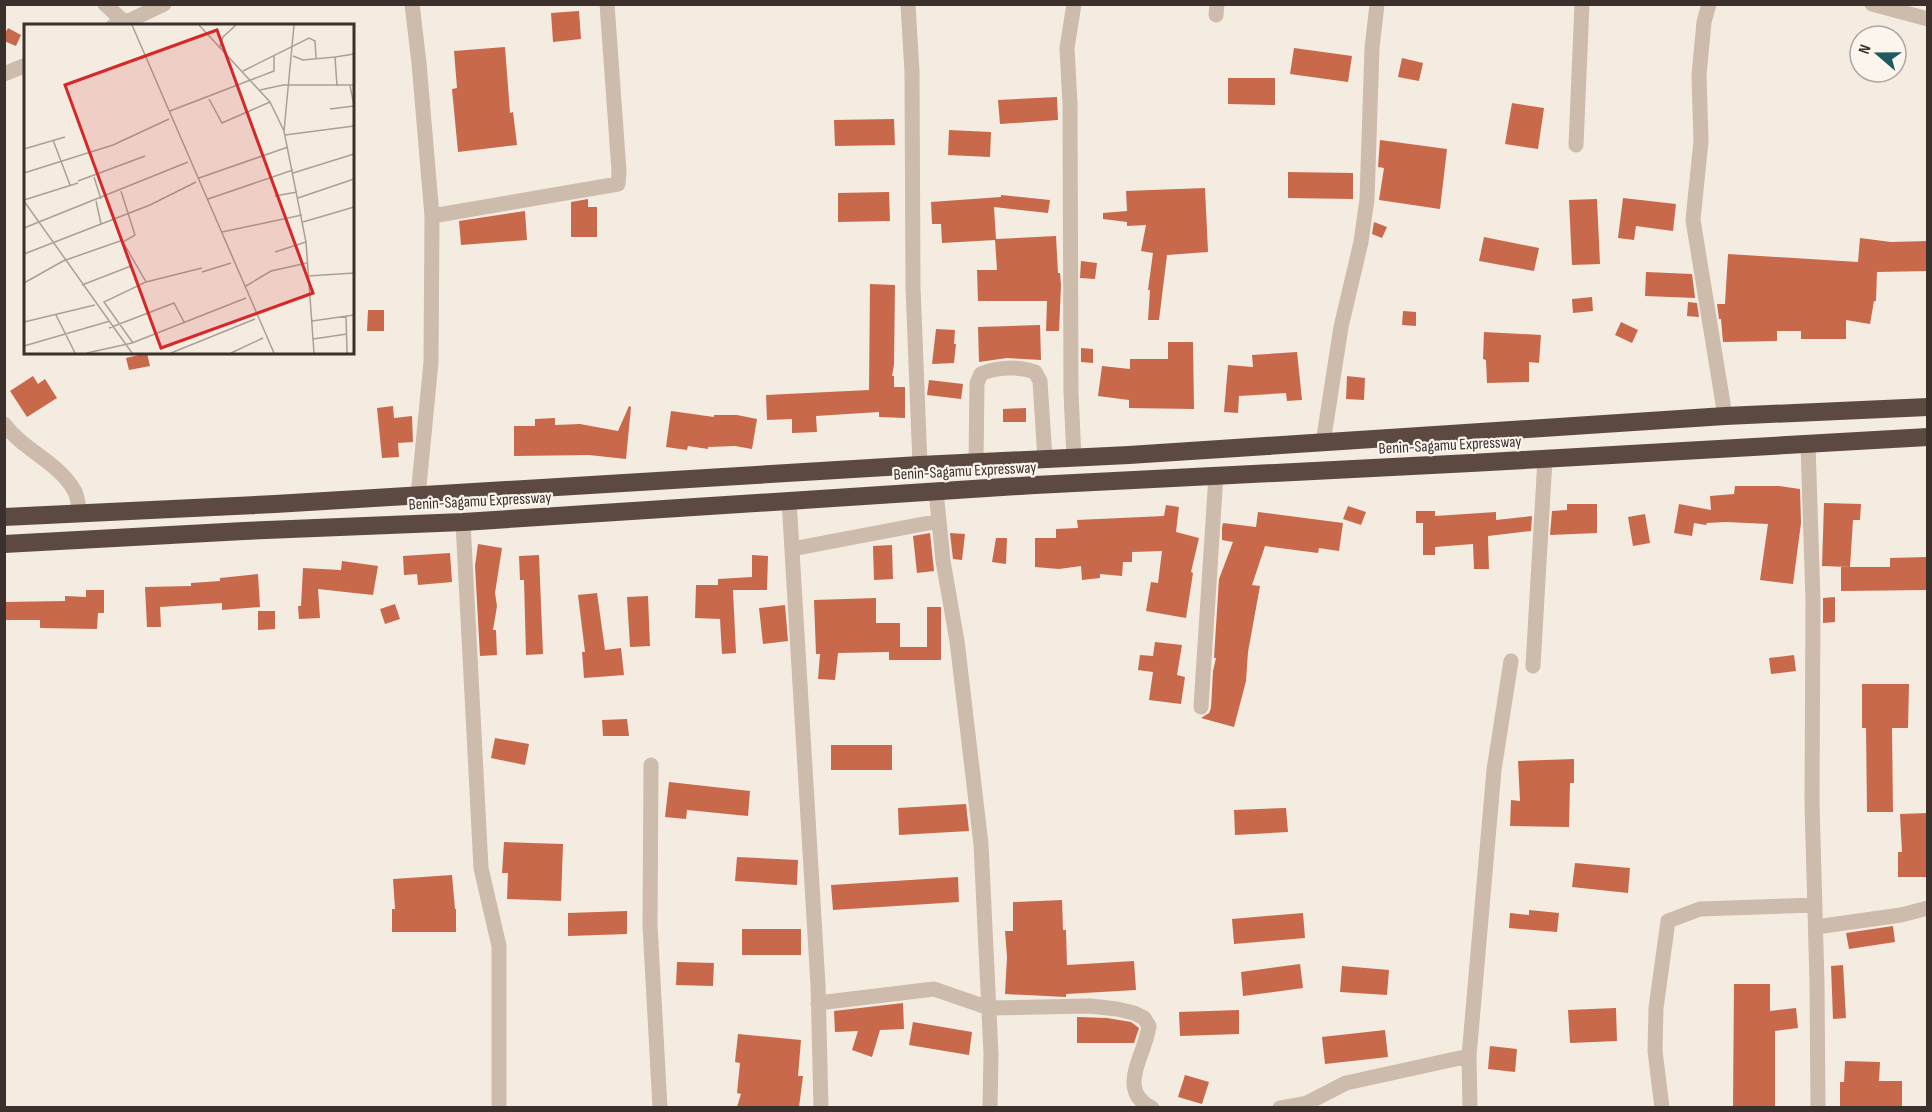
<svg xmlns="http://www.w3.org/2000/svg" width="1932" height="1112" viewBox="0 0 1932 1112" font-family="'Sofia Sans Condensed',sans-serif">
  <style>
    .building { fill: #c8694b }
    .lines { fill: none; stroke-linecap: round; stroke-linejoin: round }
    .minor { stroke: #cdbbac; stroke-width: 15 }
    .highway { stroke: #5c4a42; stroke-width: 18 }
    .labels { text-anchor: middle; stroke-width: 4.5; stroke-linejoin: round; paint-order: stroke }
    .street-label { font-size: 16px; fill: #3b302b; stroke: #fbf5ee }
    .inset-road { fill: none; stroke: #aaa098; stroke-width: 1.5 }
    .view { fill: #d62828; fill-opacity: 0.15; stroke: #d62828; stroke-width: 3 }
    .inset-edge { fill: none; stroke: #3b302b; stroke-width: 3 }
  </style>
  <rect width="100%" height="100%" fill="#f4ebe1"/>
  <!-- building -->
  <path class="building" d="M 579,11 L 581,39 L 553,42 L 551,13 Z
    M 8,28 L 21,35 L 16,46 L 4,41 L 4,35 Z
    M 505,47 L 510,113 L 513,112 L 517,145 L 458,152 L 452,89 L 457,88 L 454,51 Z
    M 1294,48 L 1352,56 L 1348,82 L 1290,74 Z
    M 1402,58 L 1423,63 L 1419,81 L 1398,77 Z
    M 1228,78 L 1275,78 L 1275,105 L 1228,104 Z
    M 1057,97 L 1058,120 L 1000,124 L 998,100 Z
    M 1512,103 L 1544,108 L 1538,149 L 1505,144 Z
    M 894,119 L 895,145 L 835,146 L 834,120 Z
    M 949,130 L 991,132 L 990,157 L 948,155 Z
    M 1380,140 L 1447,149 L 1440,209 L 1379,200 L 1384,168 L 1378,167 Z
    M 1288,172 L 1353,173 L 1353,199 L 1288,198 Z
    M 1205,188 L 1208,252 L 1167,255 L 1159,320 L 1148,320 L 1150,290 L 1148,290 L 1153,253 L 1141,251 L 1146,225 L 1127,226 L 1127,222 L 1103,219 L 1103,213 L 1127,211 L 1126,191 Z
    M 889,192 L 890,221 L 838,222 L 838,193 Z
    M 1001,195 L 1050,200 L 1048,213 L 994,207 L 996,239 L 1056,236 L 1058,273 L 1060,273 L 1061,285 L 1059,331 L 1046,331 L 1047,301 L 978,301 L 977,270 L 997,270 L 995,240 L 942,243 L 941,224 L 932,224 L 931,202 L 1001,197 Z
    M 1623,198 L 1676,204 L 1673,231 L 1636,226 L 1634,240 L 1618,238 Z
    M 588,199 L 588,207 L 597,207 L 597,237 L 571,237 L 571,202 Z
    M 1597,199 L 1600,264 L 1572,265 L 1569,200 Z
    M 525,211 L 527,240 L 461,245 L 459,221 Z
    M 1374,222 L 1387,227 L 1382,238 L 1372,234 Z
    M 1484,237 L 1539,248 L 1534,271 L 1479,261 Z
    M 1860,238 L 1891,242 L 1928,241 L 1928,271 L 1877,272 L 1876,301 L 1874,301 L 1870,324 L 1846,320 L 1846,339 L 1801,339 L 1801,331 L 1777,331 L 1777,341 L 1723,342 L 1721,319 L 1719,319 L 1717,304 L 1725,304 L 1728,254 L 1858,262 Z
    M 1081,261 L 1097,263 L 1095,279 L 1080,278 Z
    M 1646,272 L 1692,274 L 1695,298 L 1645,296 Z
    M 870,284 L 895,285 L 894,365 L 892,376 L 894,376 L 894,387 L 905,387 L 905,418 L 879,417 L 879,412 L 816,416 L 817,432 L 792,433 L 792,419 L 767,420 L 766,395 L 869,390 Z
    M 1592,297 L 1593,311 L 1573,313 L 1572,299 Z
    M 1688,302 L 1697,303 L 1699,317 L 1687,316 Z
    M 368,310 L 384,310 L 384,331 L 367,331 Z
    M 1403,311 L 1416,312 L 1416,326 L 1402,325 Z
    M 1621,322 L 1638,330 L 1632,343 L 1615,335 Z
    M 1040,325 L 1041,360 L 1007,358 L 979,362 L 978,327 Z
    M 936,329 L 955,330 L 954,344 L 956,344 L 954,363 L 932,364 Z
    M 1484,332 L 1541,335 L 1539,363 L 1529,362 L 1529,382 L 1487,383 L 1486,360 L 1483,359 Z
    M 1168,342 L 1193,342 L 1194,409 L 1129,408 L 1129,400 L 1098,396 L 1102,366 L 1130,369 L 1130,359 L 1168,359 Z
    M 1081,348 L 1093,349 L 1093,363 L 1081,362 Z
    M 1297,352 L 1302,400 L 1287,401 L 1286,393 L 1239,396 L 1238,413 L 1224,412 L 1228,365 L 1253,367 L 1252,355 Z
    M 147,353 L 150,366 L 129,370 L 126,358 Z
    M 33,376 L 38,384 L 45,379 L 57,398 L 27,417 L 10,391 Z
    M 1347,376 L 1365,378 L 1364,400 L 1346,399 Z
    M 929,380 L 963,384 L 961,399 L 927,395 Z
    M 393,406 L 394,418 L 412,416 L 413,442 L 398,443 L 399,457 L 382,458 L 377,408 Z
    M 629,406 L 631,407 L 626,459 L 589,455 L 514,456 L 514,426 L 535,426 L 535,419 L 555,418 L 555,425 L 580,424 L 618,431 Z
    M 1026,408 L 1026,422 L 1003,422 L 1003,409 Z
    M 671,411 L 714,417 L 714,415 L 737,415 L 757,419 L 752,449 L 735,446 L 708,447 L 708,449 L 688,446 L 687,450 L 666,447 Z
    M 1735,486 L 1779,486 L 1800,489 L 1801,523 L 1793,584 L 1760,580 L 1768,524 L 1726,522 L 1707,523 L 1706,525 L 1694,523 L 1692,536 L 1674,533 L 1679,504 L 1711,510 L 1710,496 L 1734,494 Z
    M 1824,503 L 1861,504 L 1860,520 L 1853,520 L 1850,567 L 1822,566 Z
    M 1567,504 L 1597,504 L 1597,533 L 1550,535 L 1552,511 L 1567,510 Z
    M 1166,505 L 1179,507 L 1176,532 L 1199,538 L 1191,572 L 1193,573 L 1186,618 L 1146,611 L 1151,582 L 1158,583 L 1162,551 L 1132,552 L 1132,562 L 1123,562 L 1122,576 L 1100,574 L 1100,578 L 1082,580 L 1081,566 L 1059,569 L 1035,567 L 1035,538 L 1056,538 L 1056,529 L 1078,528 L 1077,520 L 1164,516 Z
    M 1348,506 L 1366,512 L 1361,525 L 1343,519 Z
    M 1416,511 L 1435,511 L 1435,516 L 1496,512 L 1496,520 L 1532,516 L 1531,531 L 1488,536 L 1489,569 L 1474,569 L 1473,544 L 1435,547 L 1435,555 L 1423,555 L 1423,523 L 1416,523 Z
    M 1258,512 L 1343,523 L 1339,551 L 1319,548 L 1318,553 L 1265,546 L 1252,585 L 1260,586 L 1248,652 L 1246,681 L 1234,727 L 1201,718 L 1209,713 L 1211,708 L 1213,671 L 1216,658 L 1214,658 L 1219,579 L 1233,542 L 1222,540 L 1222,528 L 1223,523 L 1256,527 Z
    M 1645,514 L 1650,543 L 1633,546 L 1628,517 Z
    M 930,533 L 934,571 L 917,573 L 913,536 Z
    M 950,533 L 965,534 L 962,560 L 953,559 Z
    M 996,538 L 1007,538 L 1006,564 L 992,562 Z
    M 478,544 L 502,548 L 495,593 L 497,606 L 493,630 L 496,630 L 497,655 L 480,656 L 475,566 Z
    M 892,545 L 893,579 L 874,580 L 873,546 Z
    M 450,553 L 452,582 L 418,585 L 417,574 L 404,575 L 403,556 Z
    M 539,555 L 543,654 L 526,655 L 524,580 L 520,580 L 519,556 Z
    M 752,555 L 768,556 L 767,590 L 733,590 L 736,653 L 722,654 L 720,619 L 695,618 L 696,585 L 718,585 L 718,579 L 752,577 Z
    M 1928,557 L 1928,590 L 1841,591 L 1841,567 L 1890,567 L 1890,558 Z
    M 342,561 L 378,566 L 373,595 L 318,589 L 320,618 L 299,619 L 298,606 L 301,606 L 303,568 L 341,570 Z
    M 258,574 L 260,607 L 222,610 L 222,603 L 160,607 L 161,627 L 147,627 L 145,587 L 191,586 L 191,583 L 220,581 L 220,578 Z
    M 86,590 L 104,590 L 104,613 L 98,613 L 97,629 L 40,628 L 40,620 L 4,620 L 4,602 L 65,601 L 65,596 L 86,597 Z
    M 597,593 L 605,650 L 621,648 L 624,675 L 584,678 L 582,652 L 585,652 L 578,595 Z
    M 648,596 L 650,646 L 630,647 L 627,597 Z
    M 1835,597 L 1835,622 L 1823,623 L 1823,598 Z
    M 876,598 L 876,623 L 900,623 L 900,647 L 927,647 L 927,607 L 941,607 L 941,660 L 889,660 L 889,652 L 838,653 L 835,680 L 818,679 L 820,654 L 816,654 L 814,600 Z
    M 395,604 L 400,619 L 385,624 L 380,609 Z
    M 785,605 L 788,641 L 763,644 L 759,608 Z
    M 258,611 L 275,611 L 275,629 L 258,630 Z
    M 1155,642 L 1182,645 L 1177,675 L 1185,677 L 1181,704 L 1149,700 L 1153,672 L 1138,670 L 1140,655 L 1153,656 Z
    M 1794,655 L 1796,671 L 1771,674 L 1769,658 Z
    M 1862,684 L 1909,684 L 1908,728 L 1892,728 L 1893,812 L 1867,812 L 1866,728 L 1862,728 Z
    M 627,719 L 629,736 L 603,736 L 602,720 Z
    M 495,738 L 529,744 L 525,765 L 491,758 Z
    M 831,745 L 892,745 L 892,770 L 831,770 Z
    M 1574,759 L 1574,783 L 1570,783 L 1569,827 L 1510,826 L 1511,800 L 1520,801 L 1518,761 Z
    M 669,782 L 750,791 L 748,816 L 687,810 L 686,819 L 665,817 Z
    M 966,804 L 969,831 L 899,835 L 898,808 Z
    M 1286,808 L 1288,832 L 1235,835 L 1234,810 Z
    M 1928,813 L 1928,877 L 1898,877 L 1898,852 L 1902,852 L 1900,814 Z
    M 504,842 L 563,844 L 561,901 L 507,899 L 508,873 L 502,873 Z
    M 737,857 L 798,860 L 797,885 L 735,881 Z
    M 1575,863 L 1630,868 L 1628,893 L 1572,887 Z
    M 452,875 L 455,909 L 456,909 L 456,932 L 392,932 L 392,909 L 395,909 L 393,879 Z
    M 958,877 L 959,902 L 833,910 L 831,885 Z
    M 1062,900 L 1063,930 L 1066,930 L 1067,965 L 1134,961 L 1136,990 L 1066,994 L 1066,997 L 1005,994 L 1007,957 L 1005,931 L 1013,931 L 1013,902 Z
    M 1529,910 L 1559,913 L 1557,932 L 1509,928 L 1510,913 L 1529,915 Z
    M 627,911 L 627,934 L 568,936 L 568,913 Z
    M 1303,913 L 1305,938 L 1234,944 L 1232,919 Z
    M 1893,926 L 1895,942 L 1849,949 L 1846,933 Z
    M 742,929 L 801,929 L 801,955 L 742,955 Z
    M 677,962 L 714,963 L 713,986 L 676,985 Z
    M 1300,964 L 1303,988 L 1243,996 L 1241,972 Z
    M 1843,965 L 1846,1018 L 1833,1019 L 1831,966 Z
    M 1342,966 L 1389,970 L 1387,995 L 1340,992 Z
    M 1734,984 L 1770,984 L 1770,1011 L 1796,1008 L 1798,1028 L 1775,1031 L 1775,1106 L 1733,1106 Z
    M 903,1003 L 904,1029 L 880,1030 L 872,1057 L 852,1050 L 858,1031 L 835,1032 L 834,1011 Z
    M 1616,1008 L 1617,1041 L 1570,1043 L 1568,1010 Z
    M 1239,1010 L 1239,1034 L 1180,1036 L 1179,1012 Z
    M 1077,1017 L 1107,1018 L 1131,1022 L 1139,1028 L 1134,1043 L 1077,1043 Z
    M 913,1022 L 972,1032 L 969,1055 L 909,1045 Z
    M 1385,1030 L 1388,1057 L 1325,1064 L 1322,1037 Z
    M 738,1034 L 801,1040 L 798,1076 L 803,1076 L 799,1107 L 737,1107 L 741,1094 L 737,1093 L 740,1063 L 735,1062 Z
    M 1490,1046 L 1517,1049 L 1515,1072 L 1488,1069 Z
    M 1845,1061 L 1880,1062 L 1879,1081 L 1902,1081 L 1902,1106 L 1840,1107 L 1840,1082 L 1844,1082 Z
    M 1185,1075 L 1209,1082 L 1202,1104 L 1178,1097 Z"/>
  <g class="lines">
    <!-- minor -->
    <path class="minor" d="M 105,4 L 123,21
      M 412,4 L 419,63 L 432,216 L 431,362 L 418,496
      M 908,4 L 912,72 L 913,287 L 920,465
      M 1074,4 L 1067,48 L 1070,104 L 1071,393 L 1074,458
      M 1709,4 L 1704,22 L 1699,75 L 1701,141 L 1693,220 L 1725,416
      M 1872,4 L 1928,19
      M 1216,15 L 1217,4
      M 113,26 L 133,19 L 164,4
      M 4,74 L 26,65
      M 1576,145 L 1582,4
      M 432,216 L 618,184 L 619,171 L 607,4
      M 4,424 C 23,450 58,462 74,490 C 78,496 78,506 80,513
      M 1323,443 L 1341,327 L 1361,242 L 1367,199 L 1372,48 L 1377,4
      M 1808,444 L 1813,601 L 1812,803 L 1817,983 L 1818,1108
      M 976,463 L 977,383 L 981,374 C 996,367 1020,366 1035,372 L 1040,381 L 1045,459
      M 936,491 L 943,561 L 957,641 L 981,844 L 991,1054 L 990,1108
      M 789,500 L 818,985 L 821,1108
      M 463,522 L 481,868 L 499,946 L 499,1108
      M 792,549 L 939,521
      M 1533,666 L 1545,459
      M 1201,707 L 1216,475
      M 651,765 L 650,925 L 660,1108
      M 1816,927 L 1901,915 L 1928,908
      M 818,1003 L 934,989 L 989,1008 L 1090,1006 L 1117,1009 L 1134,1013 L 1144,1018 L 1149,1026 C 1146,1054 1115,1090 1152,1108
      M 1469,1056 L 1494,770 L 1511,661
      M 1280,1108 L 1307,1103 L 1346,1083 L 1469,1056 L 1470,1108
      M 1662,1108 L 1655,1051 L 1656,1008 L 1668,921 L 1700,909 L 1815,905"/>
    <!-- highway -->
    <path class="highway" d="M 4,517 L 275,504 L 920,465 L 1129,455 L 1725,416 L 1928,407
      M 4,544 L 244,531 L 463,522 L 1035,485 L 1471,463 L 1928,437"/>
  </g>
  <g class="labels">
    <!-- street labels -->
    <g class="street-label">
      <text transform="translate(1450 444) rotate(-3)" y="6">Benin-Sagamu Expressway</text>
      <text transform="translate(965 470) rotate(-3)" y="6">Benin-Sagamu Expressway</text>
      <text transform="translate(480 500) rotate(-3)" y="6">Benin-Sagamu Expressway</text>
    </g>
  </g>
  <!-- overview -->
  <g transform="translate(24 24)">
    <rect width="330" height="330" fill="#f4ebe1"/>
    <path class="inset-road" d="M 108,1 L 250,329M 175,1 L 246,78 L 260,107 L 282,218 L 290,329M 196,23 L 199,13 L 212,1M 269,32 L 279,36 L 311,33 L 313,62M 311,33 L 330,30M 219,47 L 285,14 L 291,17 L 292,34M 326,62 L 330,81M 236,66 L 259,61 L 330,61M 185,75 L 198,99 L 246,78M 306,85 L 330,82M 146,87 L 250,47 L 250,32M 260,107 L 270,1M 261,111 L 330,102M 29,116 L 46,161M 0,125 L 41,113M 0,149 L 89,121 L 145,95M 269,149 L 330,130M 70,153 L 77,175M 175,154 L 264,123M 54,157 L 121,132M 97,167 L 111,211 L 99,218 L 122,258 L 80,278 L 109,319M 251,172 L 273,168M 274,174 L 330,155M 184,175 L 269,146M 0,176 L 54,159M 0,177 L 108,329M 72,177 L 77,200M 279,198 L 330,183M 0,204 L 164,138M 198,208 L 278,191M 251,228 L 282,218M 0,230 L 126,181 L 172,158M 178,248 L 207,239M 284,252 L 330,249M 122,258 L 178,244M 0,259 L 39,237 L 99,216M 58,261 L 107,242M 222,262 L 247,247 L 283,239M 32,291 L 51,329M 322,292 L 323,329M 288,297 L 330,291M 0,298 L 71,281M 85,304 L 150,279 L 160,298M 289,315 L 323,310M 0,322 L 86,297M 63,329 L 108,319 L 222,274M 147,329 L 231,295M 207,329 L 239,314"/>
    <path class="view" d="M 193,6 L 289,269 L 137,324 L 41,61 Z"/>
    <rect width="330" height="330" class="inset-edge"/>
  </g>
  <!-- border -->
  <rect width="1932" height="1112" fill="none" stroke="#3b302b" stroke-width="12"/>
  <!-- north arrow -->
  <g transform="translate(1878 54) rotate(290)"><circle r="28" fill="#fbf5ee" stroke="#aea6a0" stroke-width="1.5"/>
  <path d="M0-4.5L10 22L0 15L-10 22Z" fill="#1f5a5e"/>
  <text y="-9" font-size="16" font-weight="bold" text-anchor="middle" fill="#3b302b">N</text>
  </g>
</svg>
